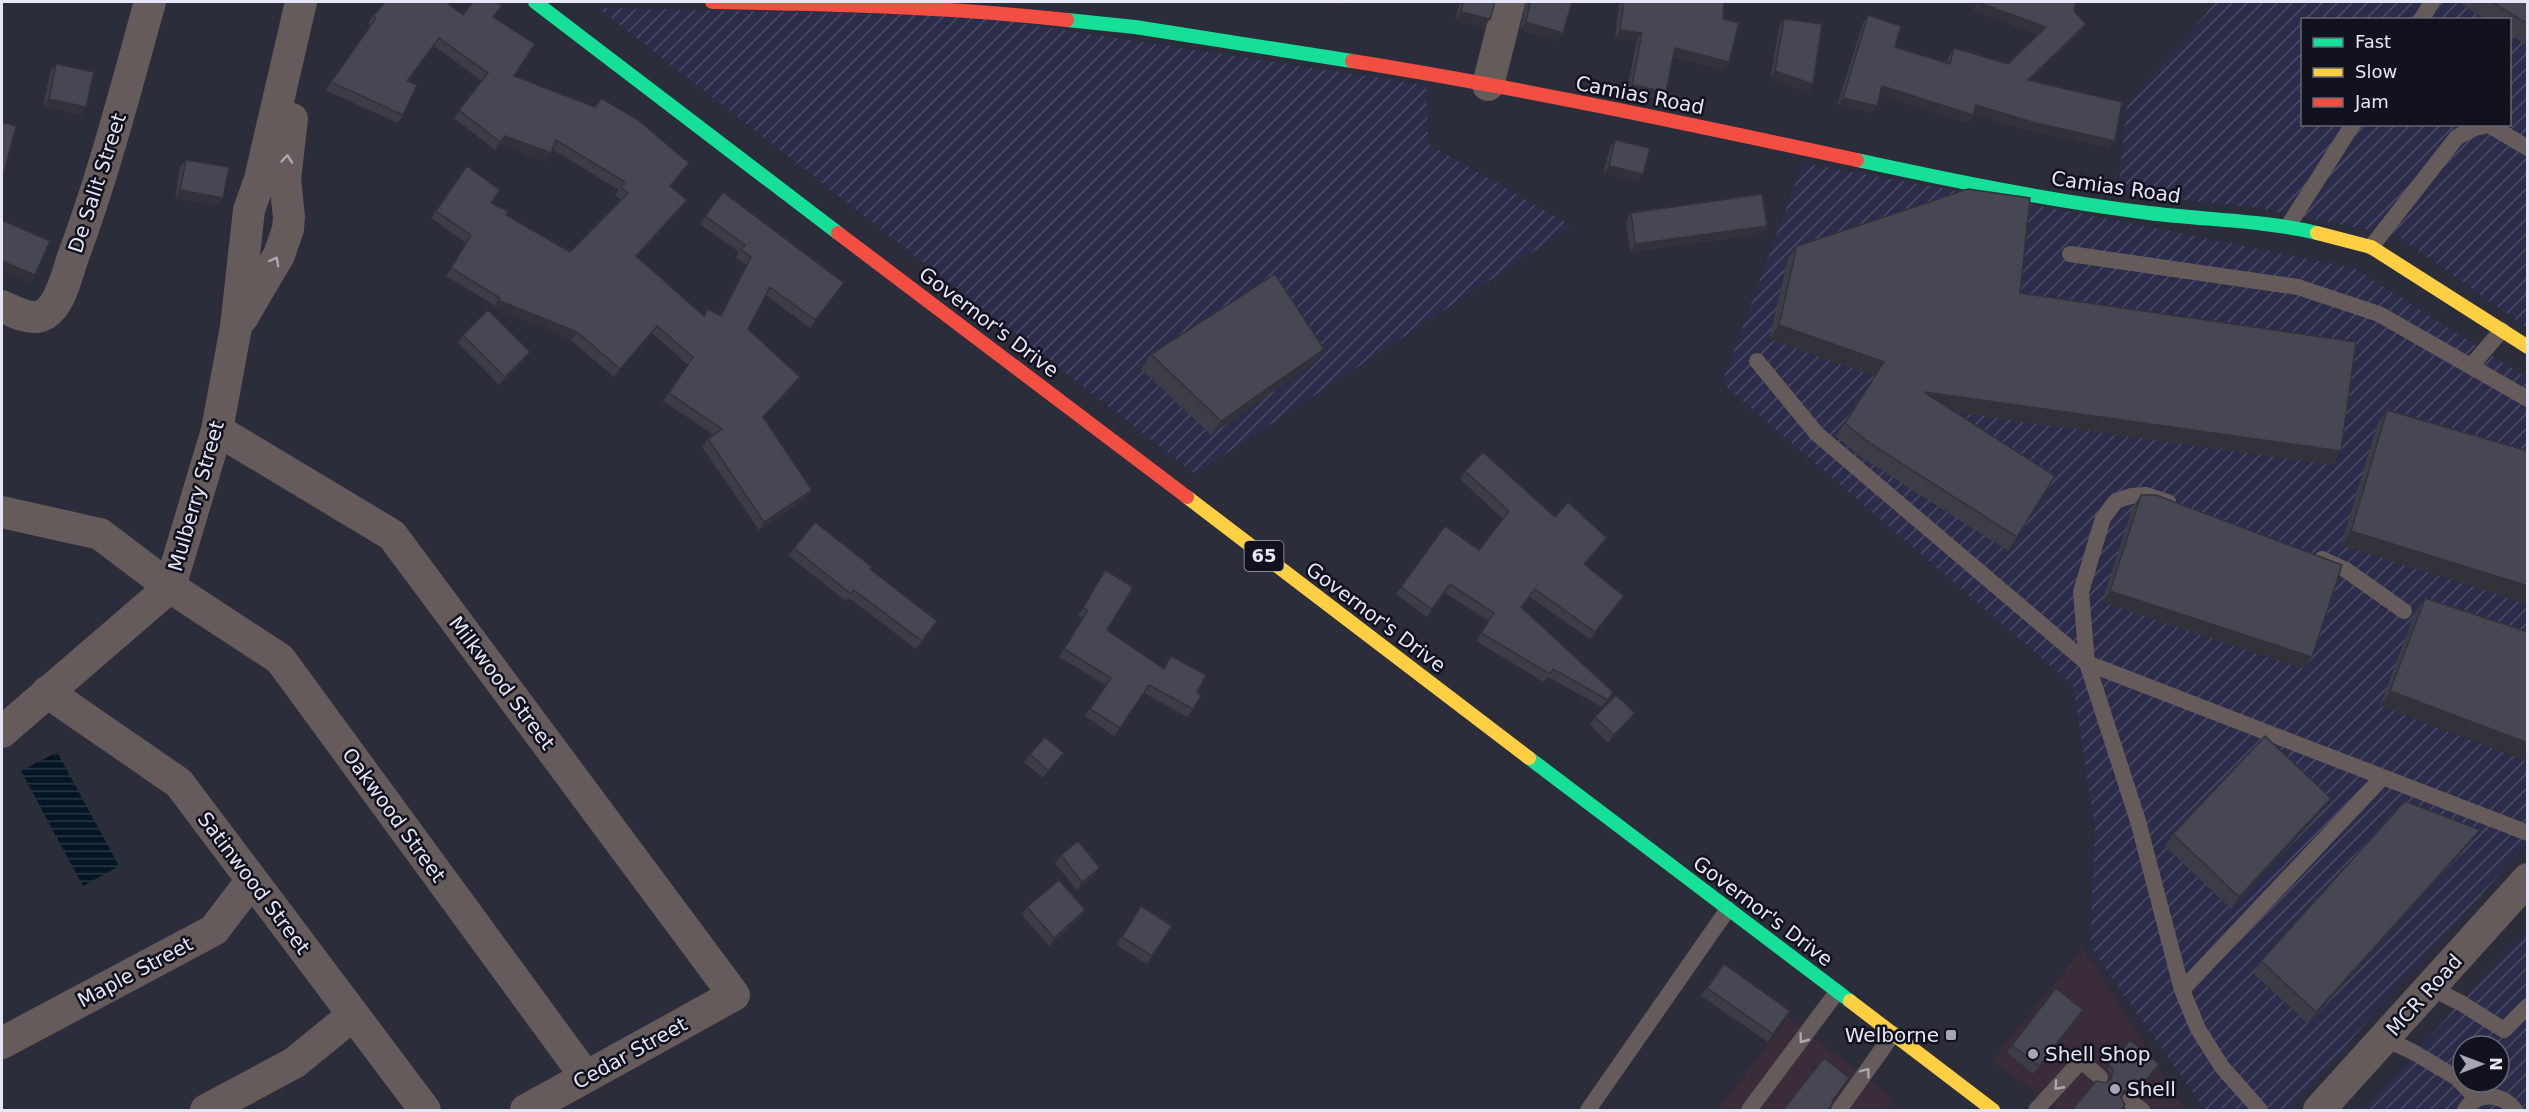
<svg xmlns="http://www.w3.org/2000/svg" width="2529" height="1112" viewBox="0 0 2529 1112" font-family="'DejaVu Sans',sans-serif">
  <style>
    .commercial { fill: #3a2c38 }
    .industrial { fill: url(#industrial-furrows); fill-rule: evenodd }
    .water { fill: url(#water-rules) }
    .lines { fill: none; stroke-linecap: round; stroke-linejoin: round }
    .lane { stroke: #655b5b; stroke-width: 16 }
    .street { stroke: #655b5b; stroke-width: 32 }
    .fast { stroke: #16e098; stroke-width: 14 }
    .slow { stroke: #ffcf43; stroke-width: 14 }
    .jam { stroke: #f24e42; stroke-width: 14 }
    .wall { fill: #3c3d47 }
    .shaded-wall { fill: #31323a }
    .building { fill: #464753; stroke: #31323a; stroke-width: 1.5 }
    .oneway { stroke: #aba8b1 }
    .poi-dot { fill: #a4a6b6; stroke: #11121d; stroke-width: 2 }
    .labels { text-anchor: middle; stroke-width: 5; stroke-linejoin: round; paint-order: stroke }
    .shield { fill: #11121d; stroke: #a5a7b6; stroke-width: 1.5 }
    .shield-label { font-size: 18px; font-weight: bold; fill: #e5e7f8 }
    .street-label { font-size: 20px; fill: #e5e7f8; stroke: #11121d }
    .poi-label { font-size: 20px; fill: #e5e7f8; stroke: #11121d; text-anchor: start }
  </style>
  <defs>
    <pattern id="industrial-furrows" width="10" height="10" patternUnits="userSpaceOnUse" patternTransform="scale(1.5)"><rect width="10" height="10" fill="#2b2d4a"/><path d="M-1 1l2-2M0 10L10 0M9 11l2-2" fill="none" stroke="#4a4b65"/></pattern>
    <pattern id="water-rules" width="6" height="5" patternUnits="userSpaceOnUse" patternTransform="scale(1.5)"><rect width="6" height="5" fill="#041523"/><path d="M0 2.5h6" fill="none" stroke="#283744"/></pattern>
  </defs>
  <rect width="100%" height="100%" fill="#2c2d3b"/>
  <!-- commercial -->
  <path class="commercial" d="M 2083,948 L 2186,1110 L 2060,1110 L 1992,1061 Z
    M 1788,1018 L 1894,1099 L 1886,1110 L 1718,1110 Z"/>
  <!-- industrial -->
  <path class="industrial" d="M 2216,2 L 2527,2 L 2527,328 L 2398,236 L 2258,208 L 2118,193 L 2127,105 ZM 2302,20 L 2510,20 L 2510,124 L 2302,124 Z
    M 598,8 L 972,16 L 1426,85 L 1428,144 L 1572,226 L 1195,474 Z
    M 1803,163 L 2100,217 L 2354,268 L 2527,378 L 2527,844 L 2288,1110 L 2205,1110 L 2090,946 L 2095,828 L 2073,685 L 1722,383 Z
    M 2527,929 L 2527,1110 L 2363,1110 L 2415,1053 ZM 2463,1046 L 2499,1046 L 2499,1082 L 2463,1082 Z"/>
  <!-- water -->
  <path class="water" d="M 57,752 L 119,866 L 83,886 L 21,771 Z"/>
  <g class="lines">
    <!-- lane -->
    <path class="lane" d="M 2421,20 L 2432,2
      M 2288,226 L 2353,124
      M 2371,247 L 2457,137 L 2475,128 L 2489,125 L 2528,148
      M 2070,254 L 2298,287 L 2379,314 L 2528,399
      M 1757,361 L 1817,434 L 2087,663 L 2528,833
      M 2471,366 L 2502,330
      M 2168,502 L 2146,495 L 2131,496 L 2116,501 L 2103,518 L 2081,592 L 2087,663 L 2138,821 L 2182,990 L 2198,1029 L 2222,1067 L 2260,1110
      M 2322,559 L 2346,570 L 2404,611
      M 2431,988 L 2461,1003 L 2504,1030 L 2528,1006
      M 2182,990 L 2383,777
      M 2384,1038 L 2415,1053 L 2457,1078 L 2477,1099
      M 2129,1101 L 2142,1110
      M 1588,1110 L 1728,909
      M 1749,1110 L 1837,992
      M 1839,1110 L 1893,1034
      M 2036,1110 L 2081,1061 L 2100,1077
      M 2465,1110 C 2477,1091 2502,1093 2515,1110"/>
    <!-- street -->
    <path class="street" d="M 1488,85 L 1509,2
      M 2,306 C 14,312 32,322 45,314 C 61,304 67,274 73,257 C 104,174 126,88 150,2
      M 242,318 L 279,255 L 288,229 L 289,217 L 285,179 L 292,119
      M 217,430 L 392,535 L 734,995 L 526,1110
      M 2,512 L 100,534 L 170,587 L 280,659 L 586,1077
      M 47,692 L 179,783 L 425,1110
      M 2,732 L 170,587 L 217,430 L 236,327 L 249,210 L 260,179 L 301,2
      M 2,1043 L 214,930 L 252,880
      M 206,1110 L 294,1063 L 353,1015
      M 2319,1110 L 2528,879"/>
    <!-- fast -->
    <path class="fast" d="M 535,2 L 838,233
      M 1067,20 L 1135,27 L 1352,61
      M 1857,160 C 1954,181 2051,201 2149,213 C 2205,220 2262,220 2317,233
      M 1529,758 L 1850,1001"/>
    <!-- slow -->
    <path class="slow" d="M 2317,233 L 2371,247 L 2528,347
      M 1187,497 L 1529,758
      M 1850,1001 L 1993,1110"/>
    <!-- jam -->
    <path class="jam" d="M 712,2 C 831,4 949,7 1067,20
      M 1352,61 C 1521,88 1689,124 1857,160
      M 838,233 L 1187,497"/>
  </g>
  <!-- wall -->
  <path class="wall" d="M 1460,2 L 1495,2 L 1484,27 L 1455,20 Z
    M 1526,2 L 1572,2 L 1563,33 L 1557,41 L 1520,30 Z
    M 1619,2 L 1724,2 L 1723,19 L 1723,70 L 1673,57 L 1661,99 L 1626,93 L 1637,40 L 1615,38 Z
    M 1978,2 L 2076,2 L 2074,11 L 2081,32 L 2030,80 L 2115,141 L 2110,148 L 2027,130 L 1973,114 L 1968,123 L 1880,95 L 1872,113 L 1837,105 L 1863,23 L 1868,15 L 1895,47 L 1947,63 L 1949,56 L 1954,48 L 2008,64 L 2039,34 L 1974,11 Z
    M 2458,2 L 2528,2 L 2528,46 L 2510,34 L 2510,20 L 2487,20 Z
    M 463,15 L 493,17 L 514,76 L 595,107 L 601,98 L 689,163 L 670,186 L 687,200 L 681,208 L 637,257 L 703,316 L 708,309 L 720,316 L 746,265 L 736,258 L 739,252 L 700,224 L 723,192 L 844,283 L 810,328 L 766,295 L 748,329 L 800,377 L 794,385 L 763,418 L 812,490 L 806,498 L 759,530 L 702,447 L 708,439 L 714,435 L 663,401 L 688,365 L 652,333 L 614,377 L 571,340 L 493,307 L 494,305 L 446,276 L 466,243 L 431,218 L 467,166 L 491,203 L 506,215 L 570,252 L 621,200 L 615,195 L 619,190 L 552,149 L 545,161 L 500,143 L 495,150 L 454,118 L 482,81 L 434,46 L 408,81 L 403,115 L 398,123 L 325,90 L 371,26 L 368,23 L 373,16 Z
    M 1784,19 L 1808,92 L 1770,79 L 1779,27 Z
    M 56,64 L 81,115 L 43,106 L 50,72 Z
    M 1615,140 L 1638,181 L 1603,173 L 1610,148 Z
    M 186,160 L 223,198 L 218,205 L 175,198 L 180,167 Z
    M 1631,213 L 1761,234 L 1630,252 L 1626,221 Z
    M 1797,246 L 2020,293 L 2332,465 L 1954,412 L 2017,537 L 2008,551 L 1859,456 L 1836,436 L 1874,376 L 1769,339 L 1788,259 Z
    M 463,335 L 524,360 L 499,385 L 458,343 Z
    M 1151,354 L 1314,363 L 1211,435 L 1141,369 Z
    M 2387,410 L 2528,451 L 2528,604 L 2341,545 L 2377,425 Z
    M 1465,471 L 1555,517 L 1602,545 L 1585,565 L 1618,604 L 1590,639 L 1530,597 L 1521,608 L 1613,692 L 1602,707 L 1548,677 L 1544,682 L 1476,641 L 1489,621 L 1444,592 L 1427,617 L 1396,594 L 1445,526 L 1479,550 L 1503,519 L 1460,479 Z
    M 2141,495 L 2304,669 L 2102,602 L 2133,506 Z
    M 794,548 L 932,629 L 916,649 L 849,598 L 846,601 L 789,556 Z
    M 1105,570 L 1107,630 L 1163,668 L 1171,656 L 1197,692 L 1193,709 L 1187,717 L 1144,693 L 1114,736 L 1085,716 L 1106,685 L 1059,657 L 1082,618 L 1078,616 Z
    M 2425,598 L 2528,632 L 2380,706 L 2415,612 Z
    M 1635,713 L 1629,721 L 1608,743 L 1590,725 L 1595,717 Z
    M 1064,753 L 1043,778 L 1024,762 L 1030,754 Z
    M 2331,798 L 2323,810 L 2231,909 L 2165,846 L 2173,834 Z
    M 2480,830 L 2472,841 L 2308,1024 L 2253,973 L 2261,961 Z
    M 1061,855 L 1094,876 L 1077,890 L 1055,863 Z
    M 1141,906 L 1152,956 L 1147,964 L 1116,945 Z
    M 1027,907 L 1085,910 L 1080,918 L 1049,946 L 1022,915 Z
    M 1724,964 L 1790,1011 L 1768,1042 L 1701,996 Z
    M 2078,1018 L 2033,1074 L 2007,1052 L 2012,1045 Z
    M 2130,1040 L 2136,1093 L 2106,1083 L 2109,1081 L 2110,1074 L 2107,1069 Z"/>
  <!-- shaded-wall -->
  <path class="shaded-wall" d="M 1323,2 L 1349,2 L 1346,6 Z
    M 1980,3 L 2046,27 L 2041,34 L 1974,11 Z
    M 1461,12 L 1490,19 L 1484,27 L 1455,20 Z
    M 1526,22 L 1563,33 L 1557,41 L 1520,30 Z
    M 2086,24 L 2081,32 L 2023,88 L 2028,80 Z
    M 1620,30 L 1642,33 L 1637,40 L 1615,38 Z
    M 1675,48 L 1729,62 L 1723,70 L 1670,56 Z
    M 1775,71 L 1813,84 L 1808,92 L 1770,79 Z
    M 1632,85 L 1666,92 L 1661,99 L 1626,93 Z
    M 1882,86 L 1973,115 L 1968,123 L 1877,94 Z
    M 1843,98 L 1877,106 L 1872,113 L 1837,105 Z
    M 49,99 L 86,107 L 81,115 L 43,106 Z
    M 1976,105 L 2115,141 L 2110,148 L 2027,130 L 1971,113 Z
    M 505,136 L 551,153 L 545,161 L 500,143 L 495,150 Z
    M 1609,166 L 1643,174 L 1638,181 L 1603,173 Z
    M 180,190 L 223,198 L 218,205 L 175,198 Z
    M 687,200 L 681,208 L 631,264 L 636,256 Z
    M 1767,226 L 1761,234 L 1630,252 L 1635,244 Z
    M 2,261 L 35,275 L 30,283 L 2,271 Z
    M 498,300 L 577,332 L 571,340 L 493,307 Z
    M 1779,325 L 1884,362 L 1874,376 L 1769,339 Z
    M 657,326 L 652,333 L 614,377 L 620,369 Z
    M 1324,349 L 1314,363 L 1211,435 L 1221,421 Z
    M 530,352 L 524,360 L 499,385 L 505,377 Z
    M 800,377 L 794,385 L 757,425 L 763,417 Z
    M 1924,392 L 2341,451 L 2332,465 L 1914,406 Z
    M 812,490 L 806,498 L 759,530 L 764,522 Z
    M 2351,531 L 2528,586 L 2528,604 L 2341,545 Z
    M 1607,538 L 1602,545 L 1579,572 L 1584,564 Z
    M 2110,591 L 2312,657 L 2304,669 L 2102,602 Z
    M 2390,691 L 2528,743 L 2528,762 L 2380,706 Z
    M 1635,713 L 1629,721 L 1608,743 L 1614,735 Z
    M 1064,753 L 1058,761 L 1043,778 L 1048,771 Z
    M 2331,798 L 2323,810 L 2231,909 L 2239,897 Z
    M 2480,830 L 2472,841 L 2308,1024 L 2316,1012 Z
    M 1100,868 L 1094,876 L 1077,890 L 1082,882 Z
    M 1085,910 L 1080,918 L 1049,946 L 1054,938 Z
    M 2159,1064 L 2136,1093 L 2129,1091 L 2121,1095 L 2124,1091 Z"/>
  <!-- building -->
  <path class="building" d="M 385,2 L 446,2 L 463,15 L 473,2 L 496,2 L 502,5 L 493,17 L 535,44 L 514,76 L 595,107 L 601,98 L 638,120 L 689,163 L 670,186 L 687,200 L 636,256 L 704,316 L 708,309 L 721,316 L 751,257 L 741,250 L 745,245 L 705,216 L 723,192 L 844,283 L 815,320 L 770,287 L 748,329 L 800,377 L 763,417 L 812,490 L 764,522 L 708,439 L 722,429 L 669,393 L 693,357 L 657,326 L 620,369 L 577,332 L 498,300 L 500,298 L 451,268 L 471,235 L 436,211 L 467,166 L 500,190 L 491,203 L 508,211 L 506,215 L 570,252 L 628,193 L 621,187 L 625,182 L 556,140 L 551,153 L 505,136 L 500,142 L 459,110 L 488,73 L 439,38 L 407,81 L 417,85 L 403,115 L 331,82 L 376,18 L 373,16 Z
    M 1463,2 L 1495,2 L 1490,19 L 1461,12 Z
    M 1530,2 L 1572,2 L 1563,33 L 1526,22 Z
    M 1624,2 L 1724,2 L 1723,19 L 1739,23 L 1729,62 L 1675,48 L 1666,92 L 1632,85 L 1642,33 L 1620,30 Z
    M 1980,2 L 2076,2 L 2074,11 L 2086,24 L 2028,80 L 2122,102 L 2115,141 L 2032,122 L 1976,105 L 1973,115 L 1882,86 L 1877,106 L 1843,98 L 1868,15 L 1901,26 L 1895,47 L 1950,64 L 1954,48 L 2008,64 L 2046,27 L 1980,3 Z
    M 2492,2 L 2528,2 L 2528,24 Z
    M 1784,19 L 1822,24 L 1813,84 L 1775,71 Z
    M 56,64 L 94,72 L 86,107 L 49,99 Z
    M 2,122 L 16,126 L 2,180 Z
    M 1615,140 L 1650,148 L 1643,174 L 1609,166 Z
    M 186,160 L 229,167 L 223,198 L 180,190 Z
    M 1968,189 L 2030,198 L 2020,293 L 2356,342 L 2341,451 L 1924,392 L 2055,476 L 2017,537 L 1868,442 L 1845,423 L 1884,362 L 1779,325 L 1797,246 Z
    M 1762,194 L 1767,226 L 1635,244 L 1631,213 Z
    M 2,220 L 50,241 L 35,275 L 2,261 Z
    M 1275,274 L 1324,349 L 1221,421 L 1151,354 Z
    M 488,310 L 530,352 L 505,377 L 463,335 Z
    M 2387,410 L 2528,451 L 2528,586 L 2351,531 Z
    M 1483,452 L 1555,517 L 1568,502 L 1607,538 L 1584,564 L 1624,596 L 1595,632 L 1535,589 L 1521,607 L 1613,692 L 1608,700 L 1553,669 L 1550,674 L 1481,633 L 1494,613 L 1450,584 L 1432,609 L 1401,587 L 1445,526 L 1479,550 L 1509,511 L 1465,471 Z
    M 2141,495 L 2156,495 L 2342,565 L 2312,657 L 2110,591 Z
    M 815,522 L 872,567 L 870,569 L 937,621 L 922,641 L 854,590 L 851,594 L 794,548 Z
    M 1105,570 L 1133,587 L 1107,630 L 1164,669 L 1171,656 L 1206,675 L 1197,692 L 1201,696 L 1193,709 L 1149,685 L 1120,728 L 1090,709 L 1111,678 L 1064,649 L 1088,610 L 1083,608 Z
    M 2425,598 L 2528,632 L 2528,743 L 2390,691 Z
    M 1616,695 L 1635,713 L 1614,735 L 1595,717 Z
    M 2265,736 L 2331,798 L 2239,897 L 2173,834 Z
    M 1045,737 L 1064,753 L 1048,771 L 1030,754 Z
    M 2405,801 L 2480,830 L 2316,1012 L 2261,961 Z
    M 1078,841 L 1100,868 L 1082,882 L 1061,855 Z
    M 1059,880 L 1085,910 L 1054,938 L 1027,907 Z
    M 1141,906 L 1172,926 L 1152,956 L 1122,937 Z
    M 1724,964 L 1790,1011 L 1773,1034 L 1707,988 Z
    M 2056,988 L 2083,1010 L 2039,1066 L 2012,1045 Z
    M 2130,1040 L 2159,1064 L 2139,1089 L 2132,1087 L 2124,1091 L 2121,1097 L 2125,1105 L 2121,1110 L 2072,1110 L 2096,1081 L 2106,1083 L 2111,1079 L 2113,1070 L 2109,1065 Z
    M 1824,1058 L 1849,1078 L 1833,1100 L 1831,1106 L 1828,1110 L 1783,1110 Z"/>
  <!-- one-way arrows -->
  <defs><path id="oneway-chevron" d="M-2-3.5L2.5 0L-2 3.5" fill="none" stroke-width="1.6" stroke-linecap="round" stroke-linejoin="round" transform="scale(1.5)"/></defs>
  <g class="oneway">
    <use href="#oneway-chevron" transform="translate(287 159) rotate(-85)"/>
    <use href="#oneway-chevron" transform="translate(275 261) rotate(-61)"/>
    <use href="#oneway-chevron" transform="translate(1803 1039) rotate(127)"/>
    <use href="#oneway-chevron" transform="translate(1866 1072) rotate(-54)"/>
    <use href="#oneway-chevron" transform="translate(2058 1086) rotate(132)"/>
  </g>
  <!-- markers -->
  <g class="poi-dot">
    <rect x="1945" y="1029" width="12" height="12" rx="3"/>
    <circle cx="2033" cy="1054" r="6"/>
    <circle cx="2115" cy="1089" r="6"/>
  </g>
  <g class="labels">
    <!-- shield labels -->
    <rect class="shield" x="1244.5" y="541" width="39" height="30" rx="4.5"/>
    <g class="shield-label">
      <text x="1264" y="562">65</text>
    </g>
    <!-- street labels -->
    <g class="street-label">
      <text transform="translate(1640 95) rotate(11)" y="7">Camias Road</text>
      <text transform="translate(97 183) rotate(-72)" y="7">De Salit Street</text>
      <text transform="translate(2116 187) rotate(8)" y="7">Camias Road</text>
      <text transform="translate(989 322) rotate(37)" y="7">Governor's Drive</text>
      <text transform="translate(196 496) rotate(-74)" y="7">Mulberry Street</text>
      <text transform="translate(1376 617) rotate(37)" y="7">Governor's Drive</text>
      <text transform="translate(502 683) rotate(53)" y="7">Milkwood Street</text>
      <text transform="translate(394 815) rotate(54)" y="7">Oakwood Street</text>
      <text transform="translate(254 883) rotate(53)" y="7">Satinwood Street</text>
      <text transform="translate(1763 911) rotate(37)" y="7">Governor's Drive</text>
      <text transform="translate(135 972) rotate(-28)" y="7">Maple Street</text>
      <text transform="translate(2424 995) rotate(-48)" y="7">MCR Road</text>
      <text transform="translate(630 1053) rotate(-29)" y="7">Cedar Street</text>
    </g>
    <!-- poi labels -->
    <g class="poi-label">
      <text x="1939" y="1042" text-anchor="end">Welborne</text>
      <text x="2045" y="1061">Shell Shop</text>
      <text x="2127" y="1096">Shell</text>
    </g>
  </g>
  <!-- border -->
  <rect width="2529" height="1112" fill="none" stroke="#e5e7f8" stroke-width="6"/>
  <!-- legend -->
  <rect x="2301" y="18" width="210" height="108" fill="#11121d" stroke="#666775" stroke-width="1.5"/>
  <rect x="2313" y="38" width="30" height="9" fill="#16e098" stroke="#666775" stroke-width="1.5"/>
  <text x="2355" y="48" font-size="18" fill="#e5e7f8">Fast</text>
  <rect x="2313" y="68" width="30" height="9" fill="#ffcf43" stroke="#666775" stroke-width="1.5"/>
  <text x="2355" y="78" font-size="18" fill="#e5e7f8">Slow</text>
  <rect x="2313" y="98" width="30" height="9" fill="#f24e42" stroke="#666775" stroke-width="1.5"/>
  <text x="2355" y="108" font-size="18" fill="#e5e7f8">Jam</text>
  <!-- north arrow -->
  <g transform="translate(2481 1064) rotate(90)"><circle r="28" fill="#11121d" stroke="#666775" stroke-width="1.5"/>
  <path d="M0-4.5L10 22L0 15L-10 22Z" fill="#a4a6b6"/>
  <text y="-9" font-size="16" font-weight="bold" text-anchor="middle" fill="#e5e7f8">N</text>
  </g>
</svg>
